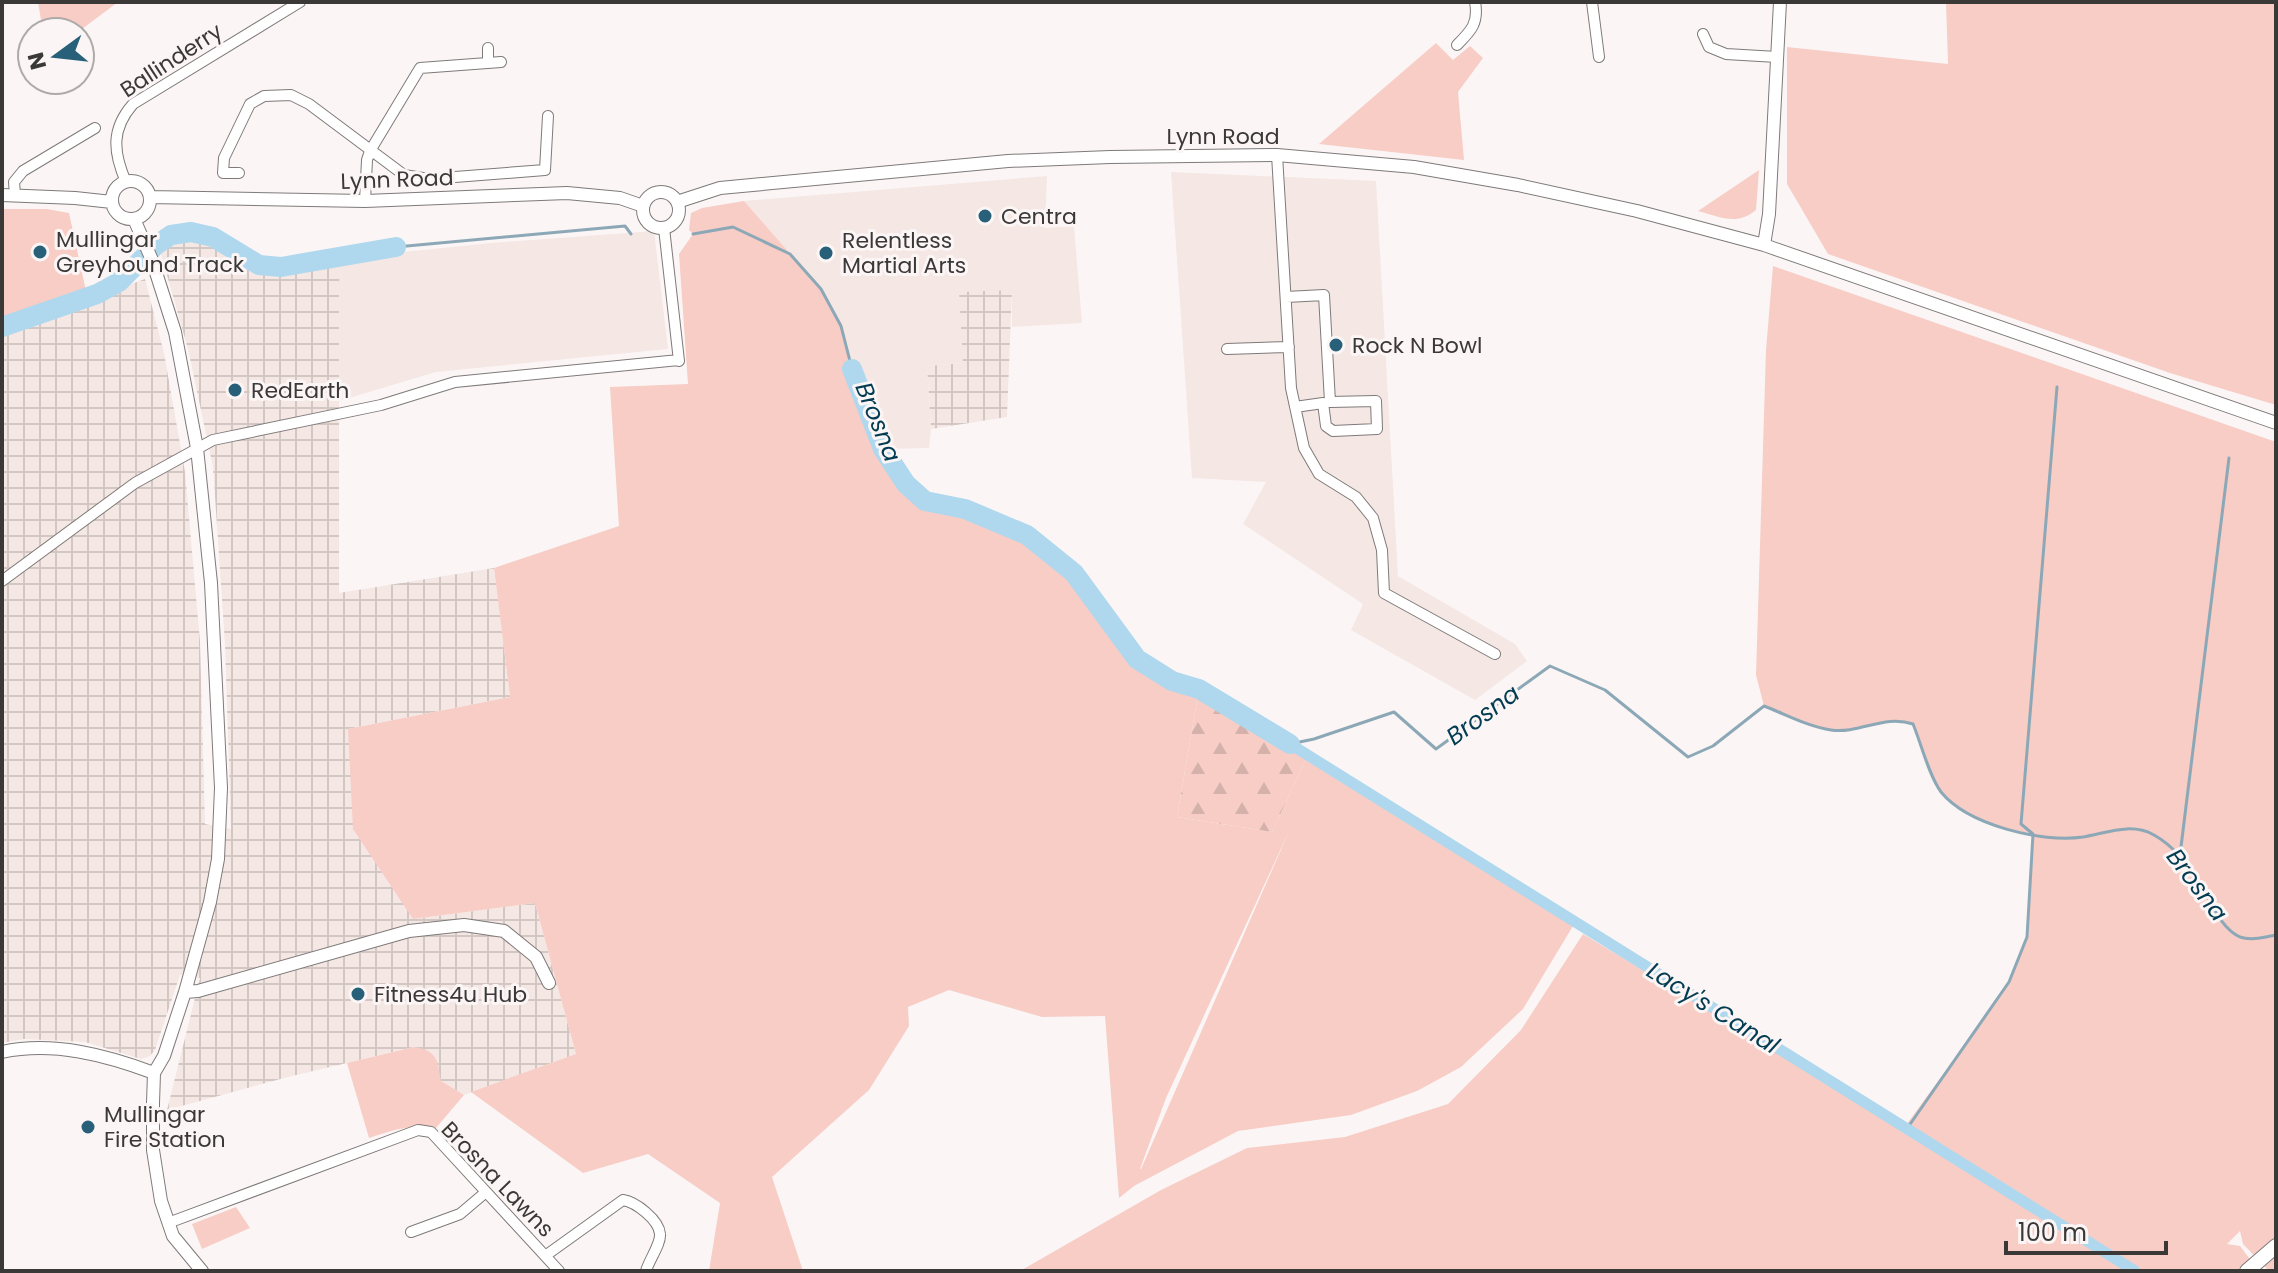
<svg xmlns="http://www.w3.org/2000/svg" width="2278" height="1273" viewBox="0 0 2278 1273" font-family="Poppins,sans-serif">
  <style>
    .built { fill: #f5e7e4 }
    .industrial { fill: url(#industrial-grid) }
    .green { fill: #f7cdc6; fill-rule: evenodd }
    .forest { fill: url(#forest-firs) }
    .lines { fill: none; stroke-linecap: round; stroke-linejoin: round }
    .stream { stroke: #8ca8b7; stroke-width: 3 }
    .canal { stroke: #afd8ee; stroke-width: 11 }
    .river { stroke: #afd8ee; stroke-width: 20 }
    .minor-casing { stroke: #7e7a79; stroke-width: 12 }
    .tertiary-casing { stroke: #7e7a79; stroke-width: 14 }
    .secondary-casing { stroke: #7e7a79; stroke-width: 16 }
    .minor { stroke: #fff; stroke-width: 10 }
    .tertiary { stroke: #fff; stroke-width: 12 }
    .secondary { stroke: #fff; stroke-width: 14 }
    .poi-dot { fill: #28607a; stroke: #fbf6f5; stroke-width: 3 }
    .labels { text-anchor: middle; stroke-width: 6; stroke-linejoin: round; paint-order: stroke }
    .street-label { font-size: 22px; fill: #3b3938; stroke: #fbf6f5 }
    .poi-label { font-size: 22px; fill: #3b3938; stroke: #fbf6f5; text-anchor: start }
    .water-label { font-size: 24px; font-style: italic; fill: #033c52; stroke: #fbf6f5 }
  </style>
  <defs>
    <pattern id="industrial-grid" width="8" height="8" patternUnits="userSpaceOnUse" patternTransform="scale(2)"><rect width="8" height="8" fill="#f5e7e4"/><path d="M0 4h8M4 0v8" fill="none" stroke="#d3c7c4"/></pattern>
    <pattern id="forest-firs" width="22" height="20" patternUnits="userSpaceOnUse" patternTransform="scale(2)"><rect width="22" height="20" fill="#f7cdc6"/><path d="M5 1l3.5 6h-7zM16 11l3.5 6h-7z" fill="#d5b1ab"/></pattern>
  </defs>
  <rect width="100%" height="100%" fill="#fbf6f5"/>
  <!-- built -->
  <path class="built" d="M 1171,172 L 1376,181 L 1398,576 L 1515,644 L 1527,661 L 1475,700 L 1351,630 L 1363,604 L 1243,524 L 1266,482 L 1192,478 Z
    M 1047,176 L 1045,228 L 1074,226 L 1082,323 L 1012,327 L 1012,290 L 963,363 L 927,366 L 931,429 L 929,448 L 883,449 L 852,369 L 841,326 L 821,289 L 744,201 Z
    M 654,231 L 668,349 L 436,372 L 339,401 L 339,282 L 344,258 L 491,243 Z"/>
  <!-- industrial -->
  <path class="industrial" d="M 205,236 L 280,270 L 344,258 L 339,282 L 339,593 L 494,568 L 510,697 L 348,729 L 413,919 L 535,903 L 576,1054 L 464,1095 L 440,1081 L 414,1047 L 284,1078 L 167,1110 L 200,978 L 180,975 L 155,1050 L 150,1056 L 141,1059 L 85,1042 L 24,1039 L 2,1043 L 2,331 L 145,279 L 164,353 L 185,472 L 200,641 L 205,824 L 231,829 L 225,644 L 213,467 L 188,349 L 159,247 L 173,237 Z
    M 1012,290 L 1007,417 L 931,429 L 927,366 L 963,363 L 959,292 Z"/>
  <!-- green -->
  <path class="green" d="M 38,2 L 118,2 L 78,32 L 43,32 Z
    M 1946,2 L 2276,2 L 2276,405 L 2170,373 L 1828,254 L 1787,184 L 1787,47 L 1948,64 Z
    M 1436,43 L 1453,60 L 1470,46 L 1483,58 L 1458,92 L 1464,160 L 1319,144 Z
    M 1759,170 L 1756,210 C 1737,226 1720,217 1698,211 Z
    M 744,201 L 821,289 L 841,326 L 852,369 L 883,449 L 906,484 L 925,501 L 965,509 L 1027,535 L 1074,573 L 1137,659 L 1172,681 L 1199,689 L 1177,817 L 1272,832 L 1308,755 L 1573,926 L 1523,1009 L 1461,1067 L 1417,1091 L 1351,1115 L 1238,1131 L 1134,1186 L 1119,1198 L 1105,1016 L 1042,1017 L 949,990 L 908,1007 L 909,1026 L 869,1090 L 772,1177 L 803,1271 L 709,1271 L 720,1203 L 648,1154 L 583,1173 L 471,1092 L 576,1054 L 535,903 L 413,919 L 353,829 L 348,729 L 510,697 L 494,568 L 619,526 L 610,387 L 688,384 L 679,254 L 693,234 L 689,230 L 691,213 L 702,208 ZM 1290,829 L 1141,1169 L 1140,1169 L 1166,1098 Z
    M 2,209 L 47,209 L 69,213 L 86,291 L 2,319 Z
    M 1773,266 L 2276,442 L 2276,1271 L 2269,1271 L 2243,1244 L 2240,1231 L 2227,1244 L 2240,1246 L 2259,1271 L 1020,1271 L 1161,1190 L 1247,1148 L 1345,1137 L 1448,1104 L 1521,1030 L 1583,934 L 1904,1128 L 2010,982 L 2027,937 L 2033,834 C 2001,828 1958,819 1939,789 C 1927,770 1921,744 1912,724 C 1883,714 1860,734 1831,730 C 1809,727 1785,714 1764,706 L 1756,675 L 1766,350 Z
    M 414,1047 C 438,1051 437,1060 441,1081 L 464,1095 L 436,1128 C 410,1124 393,1130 369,1138 L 347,1063 Z
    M 236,1207 L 250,1228 L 202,1249 L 192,1224 Z"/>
  <!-- forest -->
  <path class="forest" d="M 1199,689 L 1308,755 L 1272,832 L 1177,817 Z"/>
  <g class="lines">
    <!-- stream -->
    <path class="stream" d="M 693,234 L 733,227 L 790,254 L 821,289 L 841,326 L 852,369
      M 396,247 L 625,226 L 631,234
      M 1290,744 L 1314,739 L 1394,712 L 1436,749 L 1550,666 L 1605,690 L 1688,757 L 1713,746 L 1764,706 C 1785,714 1809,727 1831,730 C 1860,734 1884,714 1913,724 C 1921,743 1929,776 1941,792 C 1968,825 2041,843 2083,837 C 2107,833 2131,822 2154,835 C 2174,846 2188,865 2200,884 C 2211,901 2220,928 2240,937 C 2251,941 2265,937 2276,935
      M 2180,855 L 2229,458
      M 1906,1130 L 2009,982 L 2027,937 L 2033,834 L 2021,824 L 2057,387"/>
    <!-- canal -->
    <path class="canal" d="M 1290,744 L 2135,1271"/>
    <!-- river -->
    <path class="river" d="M 2,327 L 97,294 L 119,282 L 156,245 L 171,235 L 191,232 L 213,237 L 259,265 L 281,267 L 396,247
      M 852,369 L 883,449 L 906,484 L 925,501 L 965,509 L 1027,535 L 1074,573 L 1137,659 L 1172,681 L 1199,689 L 1290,744"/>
    <!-- minor casing -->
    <g class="minor-casing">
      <path id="minor" d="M 1592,2 L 1599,57
        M 1703,34 L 1709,47 L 1726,54 L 1777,57
        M 1457,45 C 1471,31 1479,23 1475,2
        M 488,48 L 488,63
        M 1277,155 L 1291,388 L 1304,448 L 1319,474 L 1356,497 L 1373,518 L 1382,550 L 1384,593 L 1495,654
        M 239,173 L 223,173 L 224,158 L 250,104 L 264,96 L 291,95 L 309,104 L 404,175 L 429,179 L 545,170 L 548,116
        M 126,182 C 113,152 111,129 133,104 L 300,2
        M 15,195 L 14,182 L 23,171 L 95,128
        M 365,201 L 367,160 L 370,151 L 420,68 L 501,62
        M 664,228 L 679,361
        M 1286,297 L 1324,295 L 1330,402 L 1376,401 L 1377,429 L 1333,431 L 1326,426 L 1323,403 L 1295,407
        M 1227,349 L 1289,347
        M 2,581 L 135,483 L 213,440 L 381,405 L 455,382 L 679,360
        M 168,1223 L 418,1130 L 431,1132 L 559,1271
        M 411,1232 L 460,1214 L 486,1192
        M 545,1256 L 623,1200 C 636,1202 659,1220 660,1234 C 661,1244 649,1260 646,1271"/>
    </g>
    <!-- tertiary casing -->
    <g class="tertiary-casing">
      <path id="tertiary" d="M112 200a19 19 0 1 1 38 0a19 19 0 1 1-38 0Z
        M643 210a18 18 0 1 1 36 0a18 18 0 1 1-36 0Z
        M 2,195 L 75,198 L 112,202
        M 150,197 L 365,201 L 567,193 L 620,198 L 643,206
        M 677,202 L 720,188 L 1008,161 L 1110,157 L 1277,155 L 1414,167 L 1518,185 L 1637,211 L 1764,245 L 2276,423
        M 134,219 L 152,260 L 175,332 L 197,448 L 211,583 L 221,788 L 218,859 L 210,902 L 185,992 L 164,1056 L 154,1073 L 153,1103 L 153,1150 L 161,1201 L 173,1236 L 202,1271
        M 1764,245 L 1769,214 L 1780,2
        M 185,992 L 198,991 L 409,931 L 464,925 L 504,931 L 536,957 L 549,983
        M 2,1052 C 53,1041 106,1055 154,1073"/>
    </g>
    <!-- secondary casing -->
    <g class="secondary-casing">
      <path id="secondary" d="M 2247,1271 L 2276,1246"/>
    </g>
    <!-- minor -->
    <use href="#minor" class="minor"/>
    <!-- tertiary -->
    <use href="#tertiary" class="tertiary"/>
    <!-- secondary -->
    <use href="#secondary" class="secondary"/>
  </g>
  <!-- markers -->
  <g class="poi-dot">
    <circle cx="985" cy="216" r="8"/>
    <circle cx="40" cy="252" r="8"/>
    <circle cx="826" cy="253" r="8"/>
    <circle cx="1336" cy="345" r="8"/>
    <circle cx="235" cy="390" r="8"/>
    <circle cx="358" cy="994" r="8"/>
    <circle cx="88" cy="1127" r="8"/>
  </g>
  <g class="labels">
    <!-- street labels -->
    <g class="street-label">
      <text transform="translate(171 60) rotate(-33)" y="8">Ballinderry</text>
      <text x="1223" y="144">Lynn Road</text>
      <text transform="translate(397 179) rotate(-2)" y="8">Lynn Road</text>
      <text transform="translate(498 1179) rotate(46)" y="8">Brosna Lawns</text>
    </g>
    <!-- poi labels -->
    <g class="poi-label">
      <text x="1001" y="224">Centra</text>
      <text x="56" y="247">Mullingar<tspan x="56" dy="25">Greyhound Track</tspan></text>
      <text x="842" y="248">Relentless<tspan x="842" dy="25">Martial Arts</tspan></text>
      <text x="1352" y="353">Rock N Bowl</text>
      <text x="251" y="398">RedEarth</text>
      <text x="374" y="1002">Fitness4u Hub</text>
      <text x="104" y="1122">Mullingar<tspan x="104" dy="25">Fire Station</tspan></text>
    </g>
    <!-- water labels -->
    <g class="water-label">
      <text transform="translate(878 422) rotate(68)" y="8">Brosna</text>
      <text transform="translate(1483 715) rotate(-36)" y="8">Brosna</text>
      <text transform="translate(2197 885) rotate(53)" y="8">Brosna</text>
      <text transform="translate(1713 1008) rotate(32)" y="8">Lacy's Canal</text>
    </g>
  </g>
  <!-- border -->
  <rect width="2278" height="1273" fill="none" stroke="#3b3938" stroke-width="8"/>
  <!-- north arrow -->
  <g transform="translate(56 56) rotate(255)"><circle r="38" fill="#fbf6f5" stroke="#aeaaa9" stroke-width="2"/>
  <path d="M0-6L14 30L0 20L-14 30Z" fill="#28607a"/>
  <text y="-12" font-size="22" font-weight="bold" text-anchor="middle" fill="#3b3938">N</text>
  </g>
  <!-- scale -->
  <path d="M2006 1241v12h160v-12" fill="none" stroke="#3b3938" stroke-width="4"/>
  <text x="2018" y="1241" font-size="24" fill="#3b3938" stroke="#fbf6f5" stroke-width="6" paint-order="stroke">100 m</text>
</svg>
